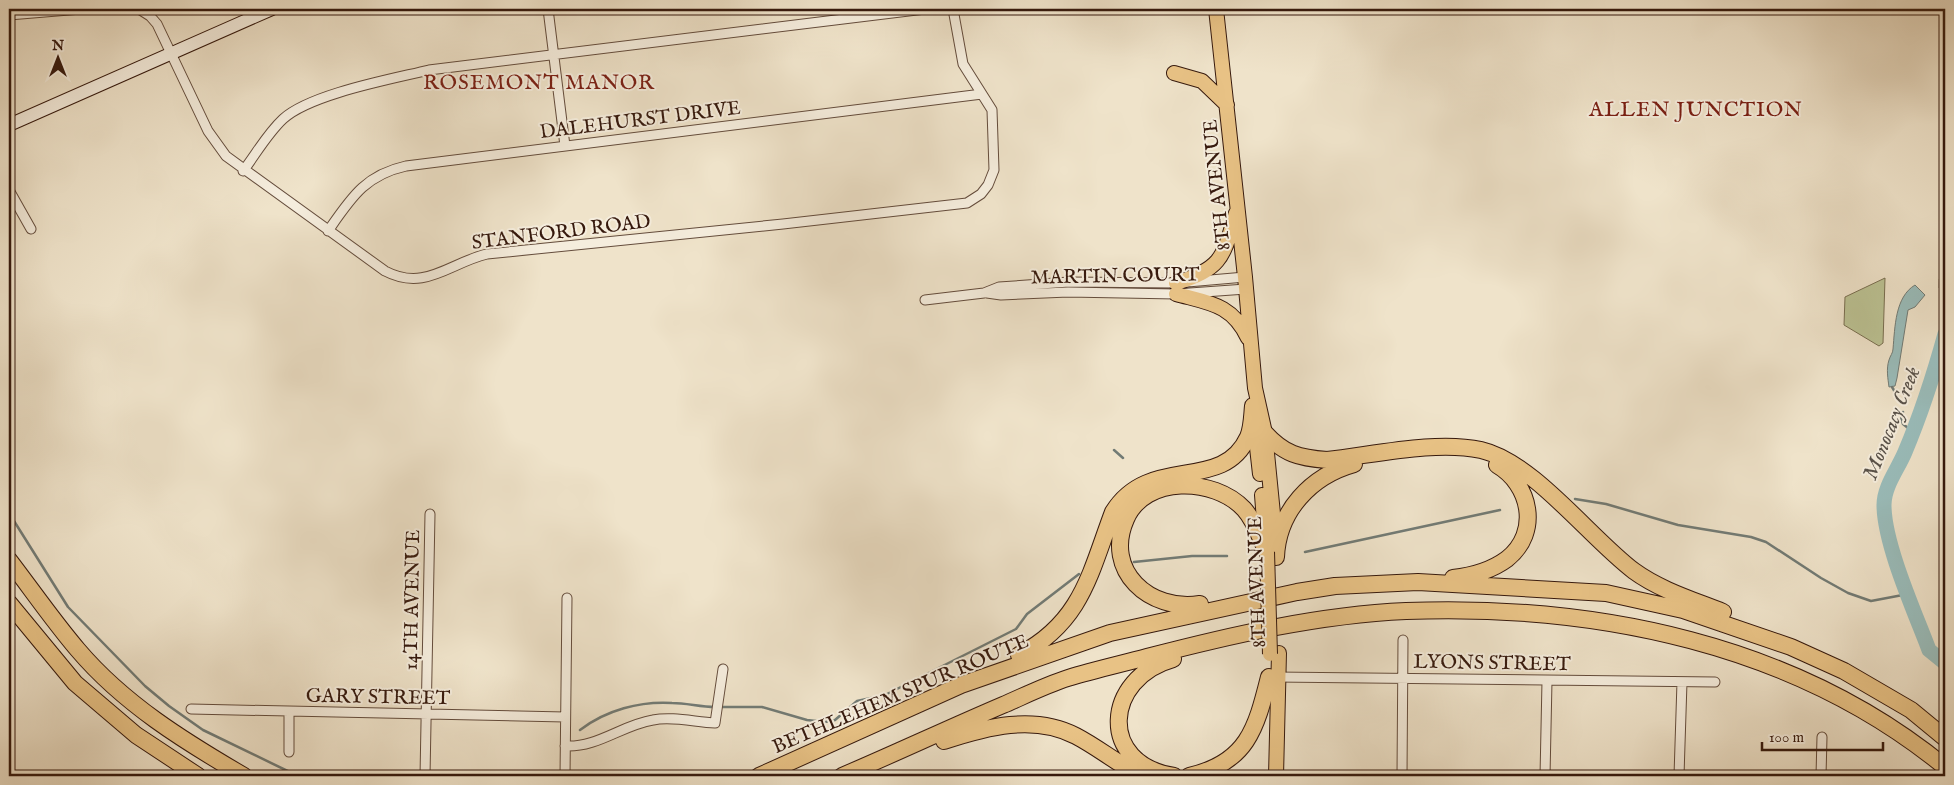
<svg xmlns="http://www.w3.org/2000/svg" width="1954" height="785" viewBox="0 0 1954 785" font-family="'IM FELL English',serif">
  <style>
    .green { fill: #bcc394; stroke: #796e50 }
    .water { fill: #9abdbb; stroke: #727b75 }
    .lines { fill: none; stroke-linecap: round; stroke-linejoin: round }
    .stream { stroke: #727b75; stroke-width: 2.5 }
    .river { stroke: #9abdbb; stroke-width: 15 }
    .street-casing { stroke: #644c3c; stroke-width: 11 }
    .secondary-casing { stroke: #36190d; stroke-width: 14 }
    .primary-casing { stroke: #36190d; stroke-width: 16 }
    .highway-casing { stroke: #36190d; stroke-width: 18 }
    .street { stroke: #f5eddd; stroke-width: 9 }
    .secondary { stroke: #f5eddd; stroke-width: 12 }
    .primary { stroke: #e8c285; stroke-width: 14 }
    .highway { stroke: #e8c285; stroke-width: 16 }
    .rail { stroke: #36190d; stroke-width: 2.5; stroke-dasharray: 9 9; stroke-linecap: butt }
    .primary-bridge-casing { stroke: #36190d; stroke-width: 16; stroke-linecap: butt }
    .primary-bridge { stroke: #e8c285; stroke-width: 14 }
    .labels { text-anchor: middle; stroke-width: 4; stroke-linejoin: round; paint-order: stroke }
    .street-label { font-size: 20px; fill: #36190d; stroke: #f5eddd }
    .neighbourhood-label { font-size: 21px; letter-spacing: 1px; fill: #7a1f14; stroke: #f5eddd }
    .water-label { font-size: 21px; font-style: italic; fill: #59524a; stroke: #f5eddd }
  </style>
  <rect width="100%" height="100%" fill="#efe3ca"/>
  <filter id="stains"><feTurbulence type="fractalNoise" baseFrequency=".004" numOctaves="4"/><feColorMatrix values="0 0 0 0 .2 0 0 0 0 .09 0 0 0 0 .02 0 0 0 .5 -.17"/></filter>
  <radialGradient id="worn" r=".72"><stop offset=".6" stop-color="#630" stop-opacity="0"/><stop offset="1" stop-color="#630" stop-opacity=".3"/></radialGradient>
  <!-- green -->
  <path class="green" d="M 1885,278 L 1883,343 L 1879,346 L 1844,325 L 1845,297 Z"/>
  <!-- water -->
  <path class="water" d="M 1915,285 L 1925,295 L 1915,307 L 1908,310 L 1897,378 L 1895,386 L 1889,387 C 1888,379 1886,369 1889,360 C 1890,356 1893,353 1893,349 C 1895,327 1895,297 1915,285 Z"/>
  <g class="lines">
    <!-- stream -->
    <path class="stream" d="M 1892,387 L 1898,397
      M 1903,412 L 1901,419 L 1903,424 L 1913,432
      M 1114,450 L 1123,458
      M 1575,499 L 1606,504 L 1678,525 L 1751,537 L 1766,542 L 1821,578 L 1848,593 L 1871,601 L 1908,594
      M 9,513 L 68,607 L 145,686 L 169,706 L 203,730 L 298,776
      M 1305,552 L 1500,510
      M 1134,562 L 1192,556 L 1227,556
      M 720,707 L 762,707 L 807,720 L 825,722 L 835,720 L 857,701 L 885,695 L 1016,629 L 1027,614 L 1079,574
      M 580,730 C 606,710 640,701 672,703 C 687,703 700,707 715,707"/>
    <!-- river -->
    <path class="river" d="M 1945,334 C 1934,374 1921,414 1905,452 C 1898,469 1884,486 1884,505 C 1884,542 1912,606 1926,642 L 1929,650 L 1945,663"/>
    <!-- street casing -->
    <g class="street-casing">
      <path id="street" d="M 139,9 L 150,16 L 157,24 L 208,131 L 226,156 L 385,271 C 425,292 449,263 487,254 L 783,224 L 967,203 L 981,194 L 988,185 L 994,170 L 992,110 L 963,64 L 953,9
        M 548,9 L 565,146
        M 9,15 L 81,9
        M 243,171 C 256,154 267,134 283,119 C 310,94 392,79 429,70 L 925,9
        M 9,190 L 31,229
        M 328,231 C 351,198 365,175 406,166 L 982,94
        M 987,293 L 1001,295 L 1068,292 L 1176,294 L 1246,289
        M 925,300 L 984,293 L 999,287 L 1069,282 L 1176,283 L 1245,277
        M 1275,677 L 1715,682
        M 191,709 L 565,717
        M 565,746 C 597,748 622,725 653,720 C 672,716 695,722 715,723 L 723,669
        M 289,752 L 289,712
        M 425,776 L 430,514
        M 565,776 L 567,598
        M 1402,776 L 1403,640
        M 1545,776 L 1547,681
        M 1679,776 L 1682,682
        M 1821,776 L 1822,737"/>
    </g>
    <!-- secondary casing -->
    <g class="secondary-casing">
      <path id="secondary" d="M 9,125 L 272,9"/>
    </g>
    <!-- primary casing -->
    <g class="primary-casing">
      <path id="primary" d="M 1216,9 L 1245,277 L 1255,388 L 1265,433 L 1276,544
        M 1174,73 L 1202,81 L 1227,105
        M 1176,283 C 1223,268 1223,257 1236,213
        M 1176,294 C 1209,303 1232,304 1248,338
        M 1254,421 L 1260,474
        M 1262,495 L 1266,546
        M 1276,776 L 1279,653"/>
    </g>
    <!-- highway casing -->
    <g class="highway-casing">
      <path id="highway" d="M 1265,433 C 1284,454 1299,458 1327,460 C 1373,455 1436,440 1481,450 C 1533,462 1590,538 1634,571 C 1660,590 1693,600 1723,612
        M 1276,557 C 1278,511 1311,476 1354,464
        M 9,560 C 32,590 54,622 78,650 C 124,704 184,741 244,776
        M 1453,578 C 1471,576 1492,570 1507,559 C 1541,532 1530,484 1497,465
        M 9,603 L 75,683 L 136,735 L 198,776
        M 1200,604 C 1150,612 1103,571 1126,519 C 1145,475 1214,477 1244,509 C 1255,521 1260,538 1267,552
        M 1019,655 C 1082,622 1090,573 1113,512 C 1150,453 1222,494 1248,437 C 1252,428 1252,416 1253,406
        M 1173,659 C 1104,678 1097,764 1174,776
        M 944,741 C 986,727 1034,714 1076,736 C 1099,748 1119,765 1142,776
        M 759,776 L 961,685 L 1110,633 L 1297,592 L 1335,586 L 1418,582 L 1606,593 L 1683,610 L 1791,647 L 1844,671 L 1911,710 L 1945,738
        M 842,776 C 896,753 949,728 1003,705 C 1024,696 1046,685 1068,678 C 1094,670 1121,664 1147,657 C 1232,635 1318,615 1406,611 C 1597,604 1795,644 1945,767
        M 1189,776 C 1247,763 1256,729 1269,677"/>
    </g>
    <!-- street -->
    <use href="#street" class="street"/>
    <!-- secondary -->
    <use href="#secondary" class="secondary"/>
    <!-- primary -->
    <use href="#primary" class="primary"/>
    <!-- highway -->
    <use href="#highway" class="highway"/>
    <!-- rail -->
    <path class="rail" d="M 1943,9 L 1940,293 L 1945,387"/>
    <!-- primary-bridge casing -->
    <g class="primary-bridge-casing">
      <path id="primary-bridge" d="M 1267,552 L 1270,654"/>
    </g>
    <!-- primary-bridge -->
    <use href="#primary-bridge" class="primary-bridge"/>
  </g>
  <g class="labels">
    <!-- street labels -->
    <g class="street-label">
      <text transform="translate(640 119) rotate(-7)" y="7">DALEHURST DRIVE</text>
      <text transform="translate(1216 185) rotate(-96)" y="7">8TH AVENUE</text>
      <text transform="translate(561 231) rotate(-7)" y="7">STANFORD ROAD</text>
      <text transform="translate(1115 275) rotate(-1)" y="7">MARTIN COURT</text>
      <text transform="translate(1256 582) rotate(-92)" y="7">8TH AVENUE</text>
      <text transform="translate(411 600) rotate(-89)" y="7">14TH AVENUE</text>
      <text transform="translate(1492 662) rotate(1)" y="7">LYONS STREET</text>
      <text transform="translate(900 693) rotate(-23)" y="7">BETHLEHEM SPUR ROUTE</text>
      <text transform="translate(378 696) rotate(1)" y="7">GARY STREET</text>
    </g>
    <!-- neighbourhood labels -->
    <g class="neighbourhood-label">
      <text x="539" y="89">ROSEMONT MANOR</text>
      <text x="1696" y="116">ALLEN JUNCTION</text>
    </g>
    <!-- water labels -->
    <g class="water-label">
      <text transform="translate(1891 423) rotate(-68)" y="7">Monocacy Creek</text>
    </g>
  </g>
  <!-- margin -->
  <rect width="1954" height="785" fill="none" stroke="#efe3ca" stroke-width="30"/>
  <rect x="10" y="10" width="1934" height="765" fill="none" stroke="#36190d" stroke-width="2.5"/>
  <rect x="15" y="15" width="1924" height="755" fill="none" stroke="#36190d"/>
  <!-- north arrow -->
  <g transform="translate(58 58)" stroke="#f5eddd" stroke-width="4" paint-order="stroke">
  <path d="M0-4L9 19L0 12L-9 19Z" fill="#36190d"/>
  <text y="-8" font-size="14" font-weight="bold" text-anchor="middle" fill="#36190d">N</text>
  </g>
  <!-- scale -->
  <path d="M1762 742v8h121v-8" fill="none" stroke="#36190d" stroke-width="2.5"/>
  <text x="1769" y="742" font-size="15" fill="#36190d" stroke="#f5eddd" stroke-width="4" paint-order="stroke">100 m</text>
  <rect width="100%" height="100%" filter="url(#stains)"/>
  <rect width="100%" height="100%" fill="url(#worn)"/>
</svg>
